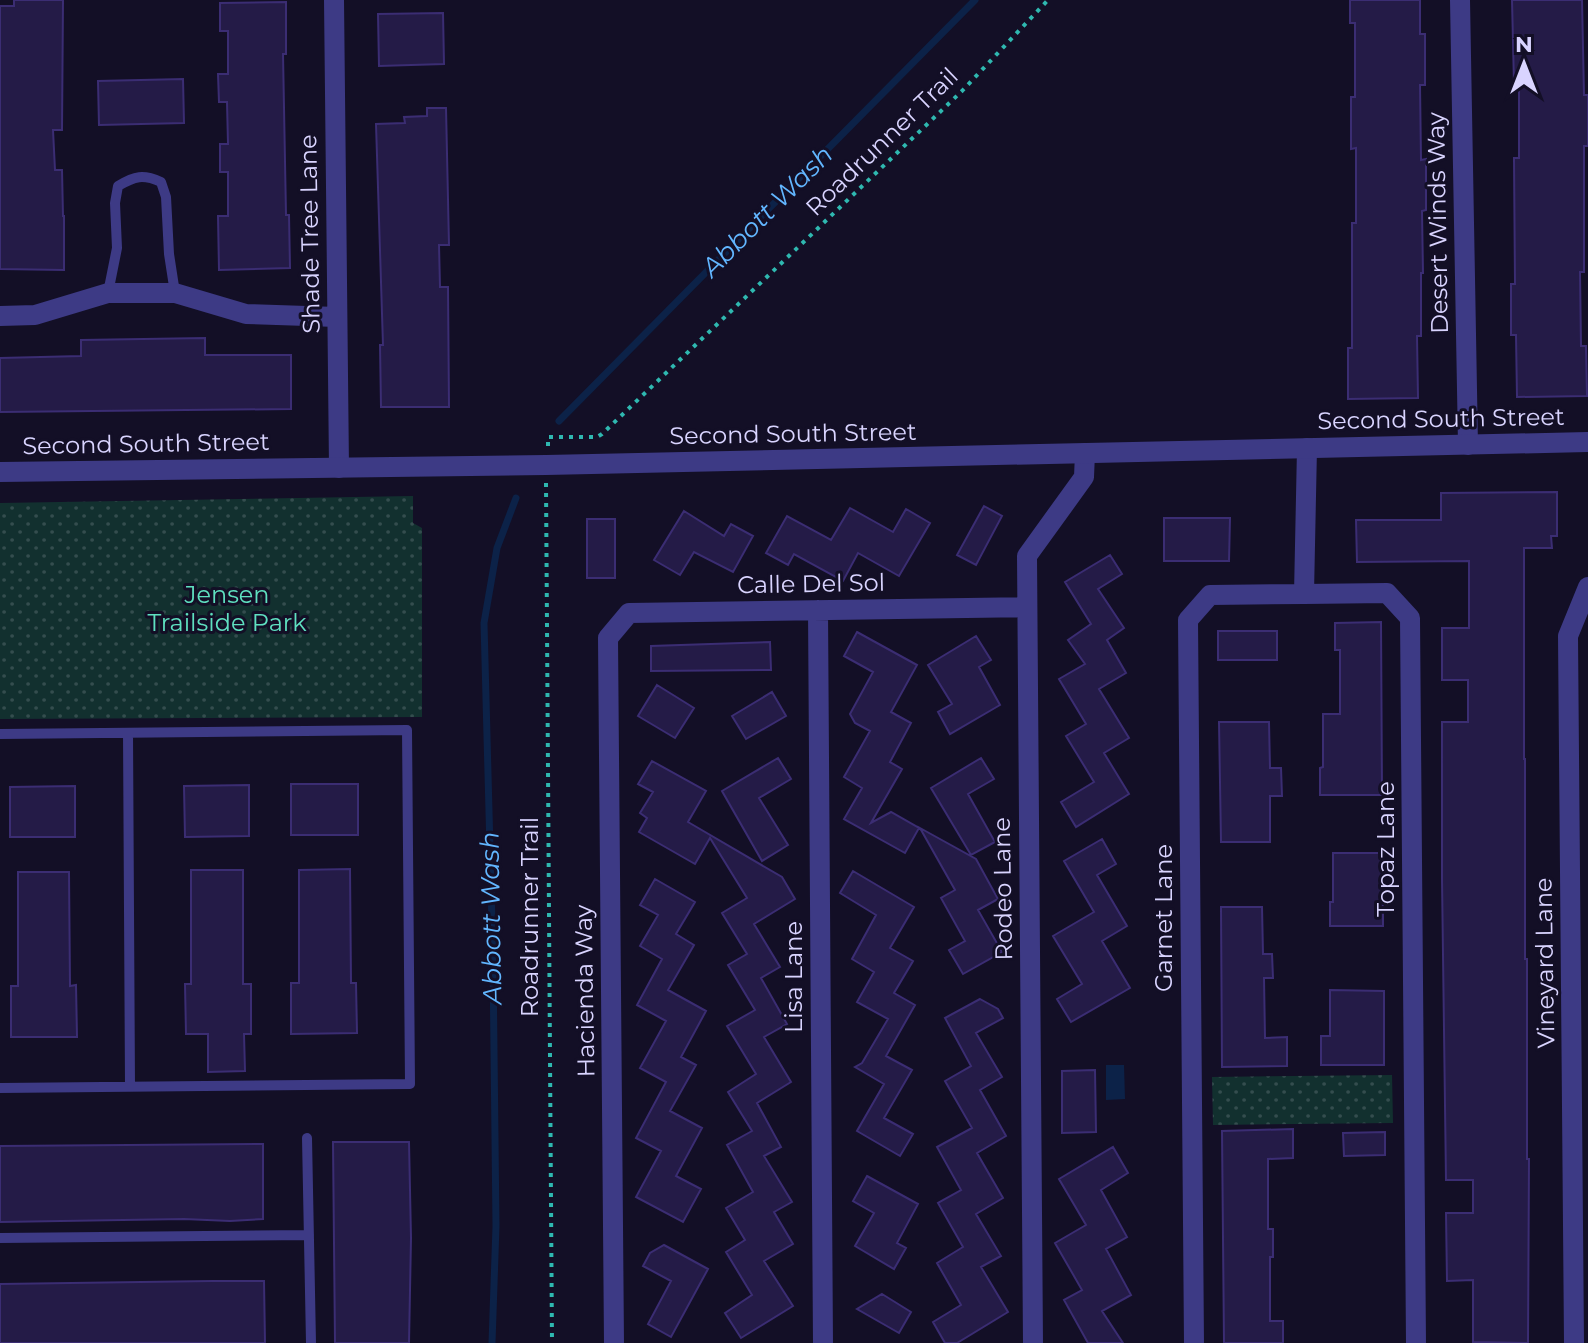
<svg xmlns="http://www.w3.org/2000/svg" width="1588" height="1343" viewBox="0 0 1588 1343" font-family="Montserrat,sans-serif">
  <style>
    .grass { fill: url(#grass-dots) }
    .water { fill: #0c2248 }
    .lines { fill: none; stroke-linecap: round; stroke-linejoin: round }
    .stream { stroke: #0c2248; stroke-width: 7 }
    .building { fill: #241b47; stroke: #3b2d73; stroke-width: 2 }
    .path { stroke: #2fb8b0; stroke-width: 4; stroke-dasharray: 4 6; stroke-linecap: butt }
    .service { stroke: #3d3a85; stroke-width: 10 }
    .minor { stroke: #3d3a85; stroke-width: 20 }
    .tertiary { stroke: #3d3a85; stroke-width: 20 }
    .labels { text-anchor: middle; stroke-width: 6; stroke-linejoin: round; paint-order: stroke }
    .street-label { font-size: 24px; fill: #d9d4ff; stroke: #130f26 }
    .park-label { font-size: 24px; fill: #5fe0c0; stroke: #130f26 }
    .water-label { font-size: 26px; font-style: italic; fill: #62b6ff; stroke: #130f26 }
  </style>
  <defs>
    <pattern id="grass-dots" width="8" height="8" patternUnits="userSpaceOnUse" patternTransform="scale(2)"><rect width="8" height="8" fill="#12302f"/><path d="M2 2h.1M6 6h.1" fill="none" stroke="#344d4e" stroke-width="1.8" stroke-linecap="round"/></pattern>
  </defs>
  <rect width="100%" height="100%" fill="#130f26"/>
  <!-- grass -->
  <path class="grass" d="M 413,496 L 413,523 L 422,528 L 422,717 L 0,719 L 0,503 Z
    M 1392,1075 L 1393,1123 L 1213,1125 L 1212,1077 Z"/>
  <!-- water -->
  <path class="water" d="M 1106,1065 L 1124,1065 L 1125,1099 L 1106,1100 Z"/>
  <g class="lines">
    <!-- stream -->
    <path class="stream" d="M 559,421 L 975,0
      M 492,1343 L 496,1226 L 493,962 L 484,623 L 497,548 L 516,498"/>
  </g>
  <!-- building -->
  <path class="building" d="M 14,0 L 63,0 L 62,130 L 53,130 L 55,170 L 62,170 L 63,216 L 64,216 L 64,270 L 0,269 L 0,6 L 14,6 Z
    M 1350,0 L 1420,0 L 1420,34 L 1425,34 L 1425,85 L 1420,85 L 1421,160 L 1426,159 L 1426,210 L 1422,211 L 1423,273 L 1421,273 L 1421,336 L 1417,336 L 1418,398 L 1348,399 L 1348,348 L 1352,348 L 1352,223 L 1356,223 L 1356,148 L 1351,149 L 1351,97 L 1355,97 L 1355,23 L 1350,23 Z
    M 1512,0 L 1582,0 L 1584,95 L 1588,95 L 1588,146 L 1584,146 L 1584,272 L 1580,272 L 1581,346 L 1586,346 L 1587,396 L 1517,397 L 1516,335 L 1511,335 L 1511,284 L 1515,284 L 1514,158 L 1519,158 L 1519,84 L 1514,84 Z
    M 286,2 L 286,54 L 283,54 L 286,215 L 289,215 L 290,268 L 219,270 L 218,216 L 228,216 L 228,172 L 220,172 L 220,144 L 228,144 L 227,102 L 219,102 L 218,74 L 228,74 L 228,31 L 220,31 L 220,3 Z
    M 443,13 L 444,64 L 379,66 L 378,14 Z
    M 183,79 L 184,123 L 99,125 L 98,81 Z
    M 427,108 L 446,108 L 449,245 L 439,245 L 440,287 L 448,287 L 449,407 L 381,407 L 380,345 L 383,345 L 376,124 L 405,123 L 404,117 L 427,116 Z
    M 205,338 L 205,355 L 291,355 L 291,409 L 0,412 L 0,358 L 81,356 L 81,340 Z
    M 1557,492 L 1557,536 L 1551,536 L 1552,548 L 1524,548 L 1524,759 L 1525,759 L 1525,959 L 1527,959 L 1527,1159 L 1529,1159 L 1528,1343 L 1473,1342 L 1473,1280 L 1447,1281 L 1446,1213 L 1473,1213 L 1473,1180 L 1446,1180 L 1442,879 L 1442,722 L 1468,722 L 1468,680 L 1442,680 L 1442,628 L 1469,628 L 1469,561 L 1357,562 L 1356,520 L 1441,520 L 1441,493 Z
    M 984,506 L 1002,516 L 976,565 L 957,555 Z
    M 850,508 L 893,532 L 906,509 L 930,523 L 899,576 L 858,553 L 843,581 L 794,554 L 788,565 L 766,553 L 787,516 L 831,540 Z
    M 684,511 L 724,536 L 731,524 L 753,536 L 733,572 L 694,552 L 680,575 L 654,560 Z
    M 1164,518 L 1230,518 L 1229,561 L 1164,561 Z
    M 587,519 L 615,519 L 615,578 L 587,578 Z
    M 1110,555 L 1122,574 L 1098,589 L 1124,628 L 1107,640 L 1126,673 L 1099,689 L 1129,738 L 1104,753 L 1129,794 L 1076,827 L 1061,802 L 1094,782 L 1066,736 L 1086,724 L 1059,679 L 1085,664 L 1068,640 L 1091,624 L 1065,582 Z
    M 1381,622 L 1382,795 L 1320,795 L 1320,768 L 1323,767 L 1323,714 L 1340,714 L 1340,650 L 1335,650 L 1335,623 Z
    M 1218,631 L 1277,631 L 1277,660 L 1218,660 Z
    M 857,632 L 917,665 L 891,712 L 911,723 L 890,762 L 902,769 L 871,823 L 891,812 L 919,828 L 905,853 L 844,819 L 862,788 L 844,777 L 870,731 L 855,723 L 850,714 L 873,672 L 844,656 Z
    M 976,636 L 991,660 L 979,667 L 1000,705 L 950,734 L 938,712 L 952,704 L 928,665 Z
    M 770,642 L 771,670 L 651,671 L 651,646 Z
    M 657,685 L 694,708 L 675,738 L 638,716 Z
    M 772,692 L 786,716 L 746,739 L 732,716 Z
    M 1219,722 L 1269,722 L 1270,768 L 1281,768 L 1282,796 L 1270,796 L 1270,842 L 1221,842 Z
    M 778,758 L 791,779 L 759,798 L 788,845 L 762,861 L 722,791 Z
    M 981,758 L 994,779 L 968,794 L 995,842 L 971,855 L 931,788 Z
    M 652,761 L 706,791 L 688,822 L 782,877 L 795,899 L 754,924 L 780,967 L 761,978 L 787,1024 L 764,1037 L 791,1082 L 757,1103 L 781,1147 L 764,1156 L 792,1202 L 774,1212 L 793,1244 L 764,1261 L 793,1306 L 741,1338 L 725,1313 L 752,1295 L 726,1252 L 745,1240 L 726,1208 L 753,1192 L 727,1145 L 752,1131 L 728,1092 L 756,1074 L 727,1026 L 755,1010 L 728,965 L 747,954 L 722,913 L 747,898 L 710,838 L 695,864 L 639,832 L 647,818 L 640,813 L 653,792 L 638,784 Z
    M 291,784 L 358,784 L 358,835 L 291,835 Z
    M 249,785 L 249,836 L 185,837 L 184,786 Z
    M 75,786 L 75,837 L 10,837 L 10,787 Z
    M 920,828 L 976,859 L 998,899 L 978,910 L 1002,952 L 963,974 L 949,950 L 965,941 L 941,898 L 955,890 Z
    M 1102,839 L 1116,864 L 1097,875 L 1127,926 L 1102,941 L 1130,988 L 1071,1022 L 1057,999 L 1082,984 L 1053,936 L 1094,912 L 1064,861 Z
    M 1333,853 L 1383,853 L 1383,926 L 1330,926 L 1330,902 L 1333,902 Z
    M 350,869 L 351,983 L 356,983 L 357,1033 L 291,1034 L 291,983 L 299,983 L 299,870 Z
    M 191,870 L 243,870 L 243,984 L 251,984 L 251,1034 L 244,1034 L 245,1071 L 208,1072 L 208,1034 L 186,1034 L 185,984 L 191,984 Z
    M 853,871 L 914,907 L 890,948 L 913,961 L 894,993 L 915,1005 L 886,1056 L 912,1070 L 884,1118 L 913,1134 L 900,1156 L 857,1131 L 884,1084 L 855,1067 L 862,1063 L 888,1019 L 857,1002 L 874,972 L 852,959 L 876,915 L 840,893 Z
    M 18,872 L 69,872 L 70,986 L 76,985 L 77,1037 L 11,1037 L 11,986 L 18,986 Z
    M 655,879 L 695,902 L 676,934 L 694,945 L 668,990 L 706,1011 L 681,1057 L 696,1065 L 670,1111 L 702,1128 L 676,1176 L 701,1189 L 683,1222 L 636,1197 L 661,1151 L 636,1138 L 666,1082 L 640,1068 L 666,1021 L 637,1005 L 662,959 L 640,946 L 658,915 L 640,905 Z
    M 1221,907 L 1262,907 L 1263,954 L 1272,954 L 1273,978 L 1264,978 L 1265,1038 L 1287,1037 L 1287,1066 L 1222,1067 Z
    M 1330,990 L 1384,991 L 1384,1065 L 1321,1065 L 1321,1036 L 1330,1036 Z
    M 980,999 L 998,1009 L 1003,1018 L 976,1033 L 1002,1077 L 980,1090 L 1006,1136 L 977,1153 L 1003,1198 L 976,1214 L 1001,1256 L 981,1267 L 1008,1312 L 957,1343 L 945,1343 L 933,1322 L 961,1305 L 937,1263 L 963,1247 L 938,1203 L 961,1190 L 937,1147 L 972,1128 L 945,1081 L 971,1066 L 945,1018 Z
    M 1095,1070 L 1096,1132 L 1062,1133 L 1062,1071 Z
    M 1293,1129 L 1293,1158 L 1268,1159 L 1268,1229 L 1273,1229 L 1273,1257 L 1270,1257 L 1270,1321 L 1283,1321 L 1283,1343 L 1224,1343 L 1222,1131 Z
    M 1385,1132 L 1385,1155 L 1344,1156 L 1343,1133 Z
    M 333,1142 L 409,1142 L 411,1238 L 409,1343 L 335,1343 Z
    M 263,1144 L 263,1219 L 230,1221 L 184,1219 L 0,1222 L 0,1146 Z
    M 1113,1147 L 1128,1173 L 1101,1190 L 1127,1237 L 1106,1249 L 1131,1295 L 1102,1311 L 1123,1343 L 1088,1343 L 1064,1300 L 1082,1290 L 1055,1243 L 1086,1225 L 1059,1179 Z
    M 867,1176 L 918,1204 L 897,1243 L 906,1248 L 894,1269 L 855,1246 L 874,1213 L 853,1201 Z
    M 664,1245 L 708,1269 L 671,1337 L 648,1324 L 671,1281 L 643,1266 L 650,1253 Z
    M 212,1281 L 264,1281 L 265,1343 L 0,1343 L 0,1284 Z
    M 882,1294 L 911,1312 L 899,1333 L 857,1309 Z"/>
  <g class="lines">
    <!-- path -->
    <path class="path" d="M 548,446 L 548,437 L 597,437 L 602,434 L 962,91 L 1048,0
      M 546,483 L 552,1343"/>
    <!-- service -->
    <path class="service" d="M 108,293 L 117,248 L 115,203 L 118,186 C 135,176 143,174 161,182 L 166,197 L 169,254 L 175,293
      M 128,733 L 130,1086
      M 0,734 L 407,730 L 410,1084 L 0,1088
      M 307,1138 L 311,1343
      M 0,1238 L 309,1235"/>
    <!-- minor -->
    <path class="minor" d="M 334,0 L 339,468
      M 1460,0 L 1468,445
      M 0,316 L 35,315 L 108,293 L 175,293 L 246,314 L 337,317
      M 1307,448 L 1304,594 L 1387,593 L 1410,618 L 1416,1343
      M 818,610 L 823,1343
      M 614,1343 L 608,638 L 629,613 L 1027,607
      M 1033,1343 L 1027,556 L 1084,477 L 1085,453
      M 1194,1343 L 1188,620 L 1210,595 L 1304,594
      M 1574,1343 L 1568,636 L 1588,587"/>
    <!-- tertiary -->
    <path class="tertiary" d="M 0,472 L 546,465 L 1588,442"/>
  </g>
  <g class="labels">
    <!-- street labels -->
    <g class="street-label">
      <text transform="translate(882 142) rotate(-44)" y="8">Roadrunner Trail</text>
      <text transform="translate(1438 223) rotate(-91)" y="8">Desert Winds Way</text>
      <text transform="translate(310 234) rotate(-91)" y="8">Shade Tree Lane</text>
      <text transform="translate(1441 419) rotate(-1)" y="8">Second South Street</text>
      <text transform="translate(793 434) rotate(-1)" y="8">Second South Street</text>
      <text transform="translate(146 444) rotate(-1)" y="8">Second South Street</text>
      <text transform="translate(811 584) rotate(-1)" y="8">Calle Del Sol</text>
      <text transform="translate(1386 849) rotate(-90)" y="8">Topaz Lane</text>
      <text transform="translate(1003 889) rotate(-91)" y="8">Rodeo Lane</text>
      <text transform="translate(530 917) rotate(-90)" y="8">Roadrunner Trail</text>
      <text transform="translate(1164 918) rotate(-90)" y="8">Garnet Lane</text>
      <text transform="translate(1545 963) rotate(-91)" y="8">Vineyard Lane</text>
      <text transform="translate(794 977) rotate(-90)" y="8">Lisa Lane</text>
      <text transform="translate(585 991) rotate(-91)" y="8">Hacienda Way</text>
    </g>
    <!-- park labels -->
    <g class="park-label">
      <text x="227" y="603">Jensen<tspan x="227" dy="28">Trailside Park</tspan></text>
    </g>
    <!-- water labels -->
    <g class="water-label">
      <text transform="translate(767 211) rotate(-45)" y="9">Abbott Wash</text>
      <text transform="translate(491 918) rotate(-91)" y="9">Abbott Wash</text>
    </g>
  </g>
  <!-- north arrow -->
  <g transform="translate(1524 64)" stroke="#130f26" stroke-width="6" paint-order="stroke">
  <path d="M0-6L14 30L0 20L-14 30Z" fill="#d9d4ff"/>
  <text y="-12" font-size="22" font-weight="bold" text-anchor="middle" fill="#d9d4ff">N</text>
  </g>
</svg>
